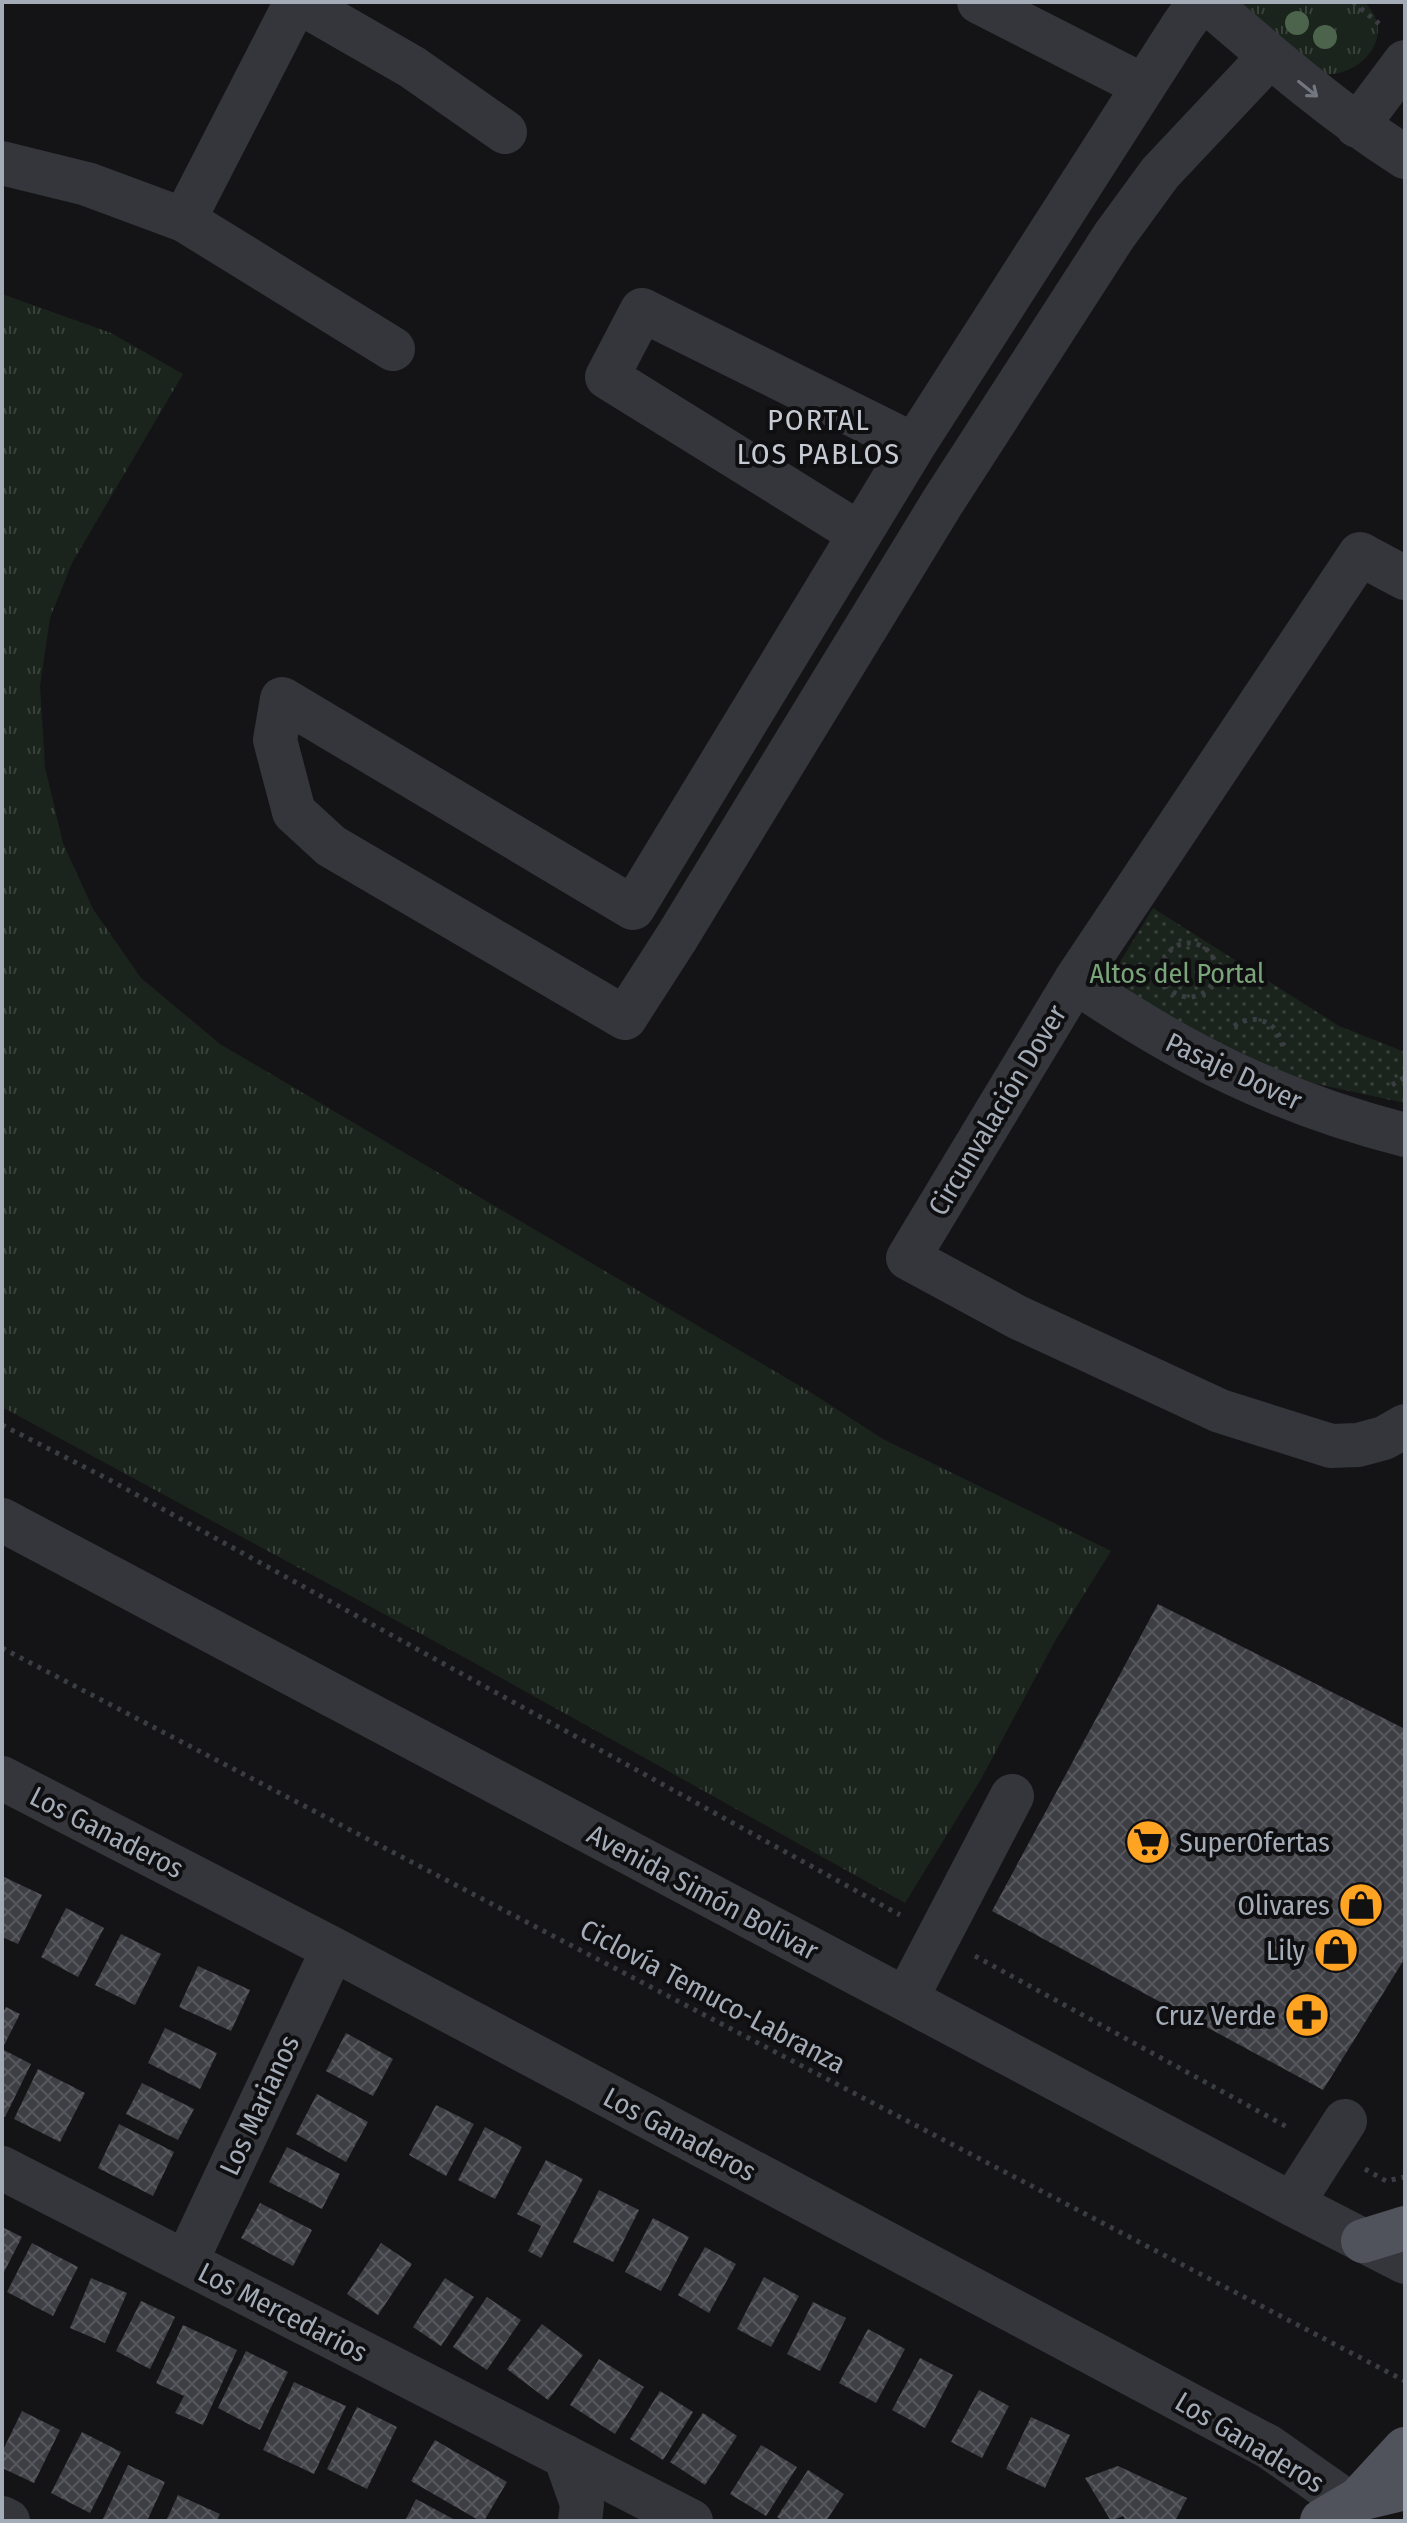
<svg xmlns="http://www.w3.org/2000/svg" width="1407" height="2523" viewBox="0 0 1407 2523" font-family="'Fira Sans Condensed',sans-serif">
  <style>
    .grass { fill: url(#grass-tufts) }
    .park { fill: url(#park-dots) }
    .building { fill: url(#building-cross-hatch) }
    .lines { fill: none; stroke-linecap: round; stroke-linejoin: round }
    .path { stroke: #3a3d42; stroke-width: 5; stroke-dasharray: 4 6; stroke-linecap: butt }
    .minor { stroke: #34363b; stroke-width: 44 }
    .major { stroke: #50535b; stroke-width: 44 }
    .tree { fill: #4c634c }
    .oneway { stroke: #727780 }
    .labels { text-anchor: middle; stroke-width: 8; stroke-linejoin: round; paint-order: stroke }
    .park-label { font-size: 28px; fill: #7aa479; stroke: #0f0f11 }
    .street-label { font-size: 28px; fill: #a4acb8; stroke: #0f0f11 }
    .poi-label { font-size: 28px; fill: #a4acb8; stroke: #0f0f11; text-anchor: end }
    .neighbourhood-label { font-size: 30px; letter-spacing: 2px; fill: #c6cad3; stroke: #0f0f11 }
  </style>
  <defs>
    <pattern id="grass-tufts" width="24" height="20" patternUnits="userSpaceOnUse" patternTransform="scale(2)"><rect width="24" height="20" fill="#1b241c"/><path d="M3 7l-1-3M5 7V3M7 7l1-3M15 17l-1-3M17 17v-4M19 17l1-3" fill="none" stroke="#39413b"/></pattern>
    <pattern id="park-dots" width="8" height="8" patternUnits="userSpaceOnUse" patternTransform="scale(2)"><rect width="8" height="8" fill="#1b241c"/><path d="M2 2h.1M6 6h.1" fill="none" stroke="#39413b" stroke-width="1.8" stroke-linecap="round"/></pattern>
    <pattern id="building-cross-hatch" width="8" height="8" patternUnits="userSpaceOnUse" patternTransform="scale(2)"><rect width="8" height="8" fill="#3e3f44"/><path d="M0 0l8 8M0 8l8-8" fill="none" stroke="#57585d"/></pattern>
  </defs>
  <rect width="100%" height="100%" fill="#141416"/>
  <!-- grass -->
  <path class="grass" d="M 1239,2 L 1364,2 C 1399,34 1361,78 1322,74 Z
    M 2,294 L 111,333 L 183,374 L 72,563 L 50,618 L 40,686 L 45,767 L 63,843 L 93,909 L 141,978 L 220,1044 L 810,1392 L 883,1439 L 1111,1551 L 1055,1641 L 981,1779 L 905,1903 L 471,1661 L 2,1407 Z"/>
  <!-- park -->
  <path class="park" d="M 1153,908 L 1339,1026 L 1405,1052 L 1405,1103 L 1280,1076 L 1131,996 L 1117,967 Z"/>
  <!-- building -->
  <path class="building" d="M 1158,1604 L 1405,1729 L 1405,1958 L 1323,2090 L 992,1911 Z
    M 2,1876 L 42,1895 L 18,1944 L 2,1937 Z
    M 66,1908 L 104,1928 L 78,1977 L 41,1957 Z
    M 121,1934 L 161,1954 L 135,2005 L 95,1985 Z
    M 198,1966 L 250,1990 L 231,2031 L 179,2007 Z
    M 6,2007 L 20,2014 L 2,2049 L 31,2064 L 5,2117 L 2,2115 L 2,2014 Z
    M 165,2028 L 217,2053 L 200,2089 L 148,2063 Z
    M 346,2033 L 393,2059 L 373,2096 L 326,2071 Z
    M 38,2069 L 85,2093 L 60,2142 L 14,2119 Z
    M 142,2083 L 194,2109 L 178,2140 L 126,2114 Z
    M 317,2094 L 368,2122 L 346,2162 L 296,2134 Z
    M 436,2105 L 474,2124 L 446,2176 L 409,2155 Z
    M 119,2124 L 174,2152 L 153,2196 L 98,2168 Z
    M 485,2127 L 522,2147 L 495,2199 L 458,2180 Z
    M 287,2147 L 340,2174 L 322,2209 L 269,2182 Z
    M 546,2160 L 583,2179 L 541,2258 L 528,2251 L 541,2226 L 517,2214 Z
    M 599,2190 L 639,2210 L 613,2262 L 573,2242 Z
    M 260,2203 L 312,2230 L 293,2266 L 241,2238 Z
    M 653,2218 L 689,2237 L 661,2291 L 625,2272 Z
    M 2,2227 L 22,2237 L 2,2276 Z
    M 32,2243 L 78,2267 L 53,2316 L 7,2292 Z
    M 381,2243 L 412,2264 L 378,2315 L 347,2294 Z
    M 705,2247 L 736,2264 L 709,2313 L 678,2295 Z
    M 764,2277 L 799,2296 L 771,2347 L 737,2329 Z
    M 91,2278 L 127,2293 L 105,2343 L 70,2328 Z
    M 445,2278 L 474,2297 L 441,2346 L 413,2327 Z
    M 487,2297 L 521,2320 L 487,2370 L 453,2347 Z
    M 141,2301 L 175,2317 L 150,2369 L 116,2351 Z
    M 813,2302 L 846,2318 L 820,2371 L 787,2354 Z
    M 542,2324 L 583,2355 L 548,2400 L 507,2369 Z
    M 183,2325 L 237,2350 L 203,2425 L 175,2413 L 184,2396 L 156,2383 Z
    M 868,2329 L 905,2349 L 876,2403 L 839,2383 Z
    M 246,2351 L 288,2372 L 260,2430 L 218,2408 Z
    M 920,2358 L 953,2375 L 925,2428 L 892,2410 Z
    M 599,2359 L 644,2387 L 615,2434 L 570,2405 Z
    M 294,2382 L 346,2406 L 314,2474 L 263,2450 Z
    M 979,2390 L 1009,2406 L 982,2458 L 951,2442 Z
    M 660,2391 L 693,2412 L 663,2460 L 630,2439 Z
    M 357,2407 L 397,2427 L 367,2489 L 327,2469 Z
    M 22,2411 L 60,2430 L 34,2483 L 2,2468 L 2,2452 Z
    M 703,2413 L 737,2436 L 705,2485 L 670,2462 Z
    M 1031,2417 L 1070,2435 L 1045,2488 L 1006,2469 Z
    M 82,2432 L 121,2452 L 90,2513 L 51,2493 Z
    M 435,2440 L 507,2482 L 484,2521 L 480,2521 L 411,2481 Z
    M 761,2445 L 797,2467 L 766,2516 L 730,2494 Z
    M 128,2465 L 165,2482 L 147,2521 L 102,2521 Z
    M 1118,2466 L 1187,2498 L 1175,2521 L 1126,2521 L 1123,2516 L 1111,2521 L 1085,2478 Z
    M 808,2470 L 844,2494 L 826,2521 L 783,2521 L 777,2517 Z
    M 178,2495 L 220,2514 L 216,2521 L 166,2521 Z
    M 416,2499 L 457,2521 L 405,2521 Z"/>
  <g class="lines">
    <!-- path -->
    <path class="path" d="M 1353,2 L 1383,27
      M1162 970a27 27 0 1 1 54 0a27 27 0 1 1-54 0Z
      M 1234,1026 C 1257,1011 1280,1023 1283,1050
      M 1392,1085 L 1405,1077
      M 2,1425 L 108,1479 L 900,1915
      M 2,1648 L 1405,2381
      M 975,1956 L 1289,2128
      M 1365,2169 L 1386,2181 L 1405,2177"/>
    <!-- minor -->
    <path class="minor" d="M 299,2 L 412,67 L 505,132
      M 979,2 L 1144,86
      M 1200,2 L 1183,25 L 914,445 L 633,908 L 282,699 L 275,740 L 294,812 L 331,846 L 625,1018 L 677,937 L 942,503 L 1114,236 L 1160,173 L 1270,56
      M 1207,2 C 1271,57 1333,111 1405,157
      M 1357,126 L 1405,62
      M 2,163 L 87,184 L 184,220 L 393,349
      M 184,220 L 296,2
      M 860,534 L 607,377 L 642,310 L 914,445
      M 1405,578 L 1360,554 L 1075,981 L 908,1258 L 1017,1317 L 1220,1411 L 1331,1446 L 1358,1445 L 1384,1438 L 1405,1426
      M 1075,981 C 1183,1055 1278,1102 1405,1135
      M 2,1520 L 1292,2204 L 1405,2262
      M 2,1778 L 333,1949 L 1269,2447 L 1350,2504
      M 906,1999 L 1012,1796
      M 2,2168 L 691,2521
      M 1292,2204 L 1345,2121
      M 186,2262 L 333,1949
      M 565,2456 L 582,2504 L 580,2521
      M 2,2518 L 8,2521"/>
    <!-- major -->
    <path class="major" d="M 1363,2241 L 1405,2228
      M 1359,2499 L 1405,2449
      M 1322,2521 L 1359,2499 L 1405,2488"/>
  </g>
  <!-- trees -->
  <g class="tree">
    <circle cx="1297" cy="23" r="12"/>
    <circle cx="1325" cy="37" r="12"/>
  </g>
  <!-- one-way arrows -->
  <defs><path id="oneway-shaft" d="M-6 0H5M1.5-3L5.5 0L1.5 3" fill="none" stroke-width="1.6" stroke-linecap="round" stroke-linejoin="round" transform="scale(2)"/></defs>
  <use class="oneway" href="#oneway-shaft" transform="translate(1308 89) rotate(39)"/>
  <!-- icons -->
  <defs>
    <g id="supermarket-disc" transform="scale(2.3)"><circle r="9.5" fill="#ffa323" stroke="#0f0f11"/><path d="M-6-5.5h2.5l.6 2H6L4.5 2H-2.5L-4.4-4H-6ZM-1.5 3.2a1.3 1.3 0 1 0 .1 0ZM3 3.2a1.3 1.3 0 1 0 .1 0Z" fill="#111"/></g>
    <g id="shop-disc" transform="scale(2.3)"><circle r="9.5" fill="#ffa323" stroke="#0f0f11"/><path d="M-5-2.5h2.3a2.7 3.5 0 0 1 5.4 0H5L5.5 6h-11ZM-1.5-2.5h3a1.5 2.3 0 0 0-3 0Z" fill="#111"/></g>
    <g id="pharmacy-disc" transform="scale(2.3)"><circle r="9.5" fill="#ffa323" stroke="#0f0f11"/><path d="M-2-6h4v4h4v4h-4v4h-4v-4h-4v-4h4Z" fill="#111"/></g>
  </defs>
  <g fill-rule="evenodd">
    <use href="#supermarket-disc" x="1148" y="1842"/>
    <use href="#shop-disc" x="1361" y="1905"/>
    <use href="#shop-disc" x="1336" y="1950"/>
    <use href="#pharmacy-disc" x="1307" y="2015"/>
  </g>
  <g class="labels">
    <!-- park labels -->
    <g class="park-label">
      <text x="1177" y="983">Altos del Portal</text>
    </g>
    <!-- street labels -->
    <g class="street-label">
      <text transform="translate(1234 1071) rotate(25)" y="10">Pasaje Dover</text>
      <text transform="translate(997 1110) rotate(-59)" y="10">Circunvalación Dover</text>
      <text transform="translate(107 1832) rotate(27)" y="10">Los Ganaderos</text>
      <text transform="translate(703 1892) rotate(28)" y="10">Avenida Simón Bolívar</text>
      <text transform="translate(713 1996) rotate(28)" y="10">Ciclovía Temuco-Labranza</text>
      <text transform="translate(259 2105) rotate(-65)" y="10">Los Marianos</text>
      <text transform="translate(680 2134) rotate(28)" y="10">Los Ganaderos</text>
      <text transform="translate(283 2312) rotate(27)" y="10">Los Mercedarios</text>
      <text transform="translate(1250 2442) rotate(31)" y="10">Los Ganaderos</text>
    </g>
    <!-- poi labels -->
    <g class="poi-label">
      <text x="1179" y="1852" text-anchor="start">SuperOfertas</text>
      <text x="1330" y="1915">Olivares</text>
      <text x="1305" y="1960">Lily</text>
      <text x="1276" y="2025">Cruz Verde</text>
    </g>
    <!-- neighbourhood labels -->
    <g class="neighbourhood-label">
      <text x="819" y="430">PORTAL<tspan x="819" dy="34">LOS PABLOS</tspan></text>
    </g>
  </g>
  <!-- border -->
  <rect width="1407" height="2523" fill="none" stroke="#a4acb8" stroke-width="8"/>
</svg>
